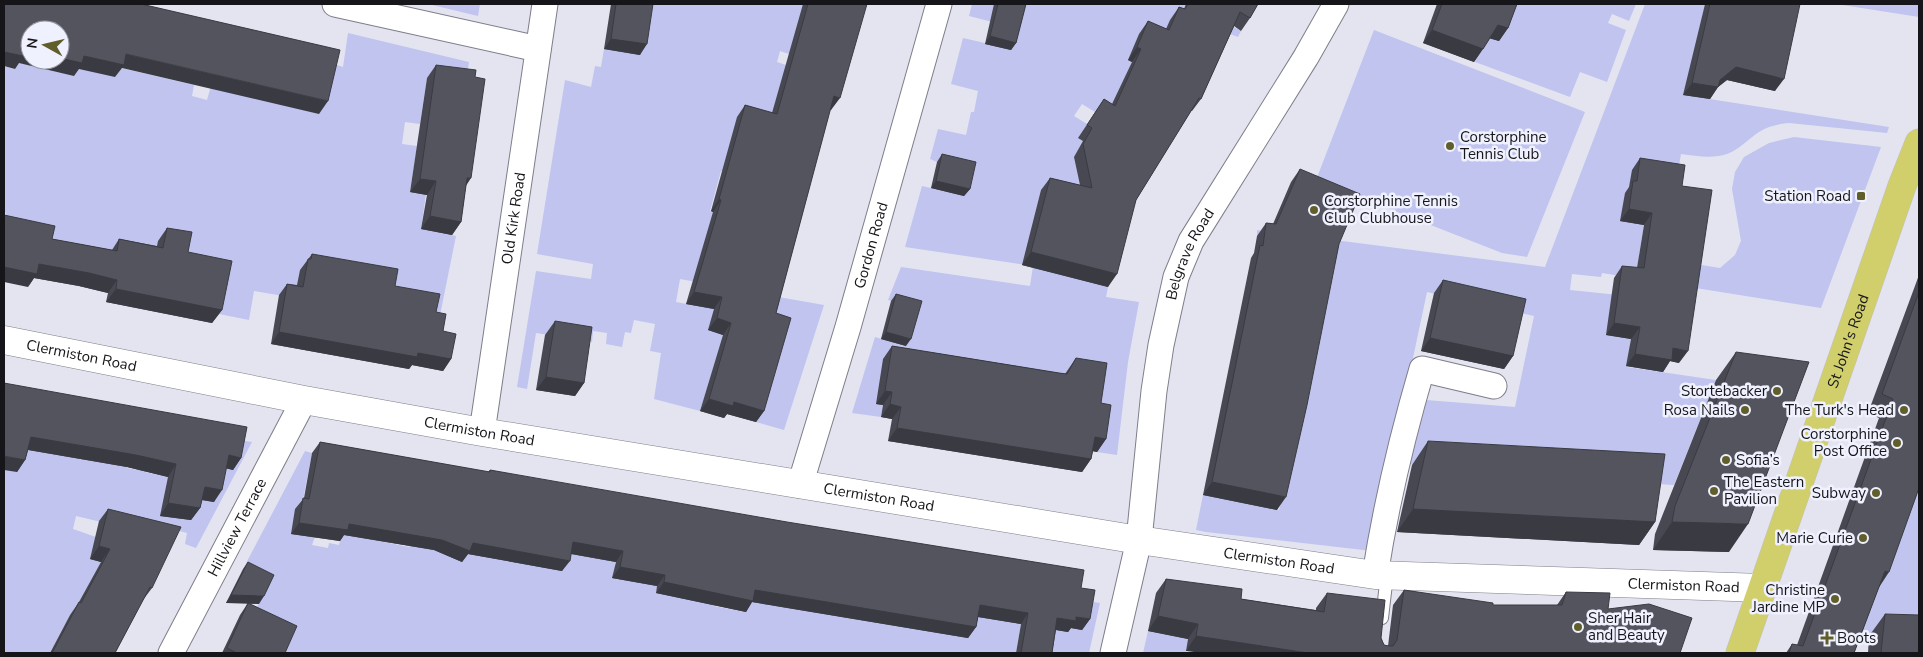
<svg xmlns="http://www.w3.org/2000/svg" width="1923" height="657" viewBox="0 0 1923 657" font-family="'Nunito Sans',sans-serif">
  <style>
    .green { fill: #c0c4ef; fill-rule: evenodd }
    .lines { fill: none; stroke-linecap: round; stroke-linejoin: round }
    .service-casing { stroke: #7d7e89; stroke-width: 14 }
    .minor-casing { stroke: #7d7e89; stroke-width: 27 }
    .tertiary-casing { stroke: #7d7e89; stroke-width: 29 }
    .primary-casing { stroke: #c2c2c3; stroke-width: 29 }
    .service { stroke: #fff; stroke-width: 12 }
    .minor { stroke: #fff; stroke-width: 25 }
    .tertiary { stroke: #fff; stroke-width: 28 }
    .primary { stroke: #d1ce6c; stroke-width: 28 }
    .wall { fill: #474851 }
    .shaded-wall { fill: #3a3b42 }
    .building { fill: #53545e; stroke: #3a3b42 }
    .poi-dot { fill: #605f2c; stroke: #f0f1fe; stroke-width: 2 }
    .labels { text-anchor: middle; stroke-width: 5; stroke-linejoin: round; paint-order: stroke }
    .poi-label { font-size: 15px; fill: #16161a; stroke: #f0f1fe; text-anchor: end }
    .street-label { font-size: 15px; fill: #16161a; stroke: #f0f1fe }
  </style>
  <rect width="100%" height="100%" fill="#e3e4f0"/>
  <!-- green -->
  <path class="green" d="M 428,4 L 480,4 L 478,16 Z
    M 647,4 L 829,4 L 789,54 L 780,51 L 777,62 L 786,65 L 797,112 L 730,174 L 721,171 L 710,211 L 720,213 L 767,295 L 824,305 L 784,430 L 756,422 L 717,356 L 700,411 L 654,399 L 661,353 L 650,351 L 655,324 L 634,320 L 631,333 L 625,332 L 622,347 L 606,344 L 607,333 L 593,331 L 592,342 L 536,333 L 527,389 L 517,387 L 536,271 L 591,279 L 593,264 L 537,254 L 565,80 L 591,87 L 595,66 L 601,67 L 604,49 L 640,54 ZM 680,279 L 713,285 L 709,308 L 676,302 Z
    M 972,4 L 1194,4 L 1241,31 L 1238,37 L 1227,33 L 1159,45 L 1143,66 L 1113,123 L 1082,104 L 1074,116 L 1087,124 L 1092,147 L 1135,200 L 1054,273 L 1108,287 L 1106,297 L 1139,302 L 1128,362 L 1117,455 L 1097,452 L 1065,387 L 876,403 L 883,405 L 881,417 L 852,413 L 875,337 L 905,346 L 916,308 L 888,300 L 901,267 L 1030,286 L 1033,266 L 905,247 L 922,186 L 965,196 L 937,162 L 930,159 L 938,129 L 966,135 L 971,112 L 974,112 L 978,91 L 951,84 L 963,38 L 1011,49 L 1016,28 L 969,16 Z
    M 1497,4 L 1636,4 L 1629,21 L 1612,14 L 1608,23 L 1626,30 L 1607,82 L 1580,72 L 1570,97 L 1475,62 Z
    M 1645,4 L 1705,4 L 1684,95 L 1889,127 L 1887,133 L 1789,123 C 1778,124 1768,126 1759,132 C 1748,139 1740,149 1727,154 C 1713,159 1696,156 1681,154 L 1677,177 L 1644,225 L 1639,255 L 1720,268 L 1735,255 L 1741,241 L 1732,189 L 1735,172 L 1744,157 L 1769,143 L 1794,137 L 1881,147 L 1821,308 L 1602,273 L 1601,277 L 1572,274 L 1570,290 L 1638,297 L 1606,335 L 1631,339 L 1627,367 L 1716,380 L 1674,485 L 1657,484 L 1657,478 L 1404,464 L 1426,400 L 1515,407 L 1534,316 L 1427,292 L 1372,551 L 1206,532 L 1196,530 L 1203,495 L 1279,510 L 1282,499 L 1287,240 L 1257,236 L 1257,230 L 1545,267 Z
    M 1836,4 L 1919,4 L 1919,17 Z
    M 1374,30 L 1585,112 L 1527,257 L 1502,253 L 1316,180 Z
    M 348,33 L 469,62 L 466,84 L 427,78 L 420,124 L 405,122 L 402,144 L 417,146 L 410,192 L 426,194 L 421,229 L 456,236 L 438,325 L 313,267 L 304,265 L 295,298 L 254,291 L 249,320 L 214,313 L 154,261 L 46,240 L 4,223 L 6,213 L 4,212 L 4,66 L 14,69 L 17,58 L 30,60 L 38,67 L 78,58 L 194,85 L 192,96 L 207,100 L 216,68 L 331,63 L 343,67 Z
    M 30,401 L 131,447 L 127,468 L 138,470 L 148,453 L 145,472 L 168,477 L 220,467 L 239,440 L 252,442 L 196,548 L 185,544 L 187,533 L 172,529 L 160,536 L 76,516 L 73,529 L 96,537 L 129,569 L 70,615 L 51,651 L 55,653 L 4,653 L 4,464 Z
    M 305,451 L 312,453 L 301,510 L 317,531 L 312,545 L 328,548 L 329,543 L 339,545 L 343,525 L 384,542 L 409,547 L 416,529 L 566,553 L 624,513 L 613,578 L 661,563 L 656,593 L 720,573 L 714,606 L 745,612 L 754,566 L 767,605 L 784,607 L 788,586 L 975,596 L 1021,624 L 1016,653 L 282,653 L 255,611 L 269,583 L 243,569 Z
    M 1919,479 L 1919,653 L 1861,632 Z
    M 1087,601 L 1100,603 L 1089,653 L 1046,653 L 1050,629 L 1068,631 Z
    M 1148,631 L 1188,639 L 1186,653 L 1143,653 Z"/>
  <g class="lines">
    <!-- service casing -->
    <g class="service-casing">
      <path id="service" d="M 1382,618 L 1387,575"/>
    </g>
    <!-- minor casing -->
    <g class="minor-casing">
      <g id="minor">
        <path d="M 335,4 L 538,49"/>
        <path id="s1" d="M 482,432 L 545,4"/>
        <path id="s2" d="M 800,485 L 848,327 L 939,4"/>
        <path d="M 1375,575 C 1386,505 1402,437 1422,369 L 1494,386"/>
        <path id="s3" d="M 171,653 L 304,400"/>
        <path id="s4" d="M 1113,653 L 1139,540 L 1154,391 L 1161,345 L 1176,277 L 1191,241 L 1306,57 L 1336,4"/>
      </g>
    </g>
    <!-- tertiary casing -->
    <g class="tertiary-casing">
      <g id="tertiary">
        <path id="s5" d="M 4,340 L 304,400 L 482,432 L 1139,540 L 1375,575 L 1763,588"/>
      </g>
    </g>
    <!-- primary casing -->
    <g class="primary-casing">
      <g id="primary">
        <path id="s6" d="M 1740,653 L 1902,186 L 1919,143"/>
      </g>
    </g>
    <!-- service -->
    <use href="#service" class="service"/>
    <!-- minor -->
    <use href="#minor" class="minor"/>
    <!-- tertiary -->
    <use href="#tertiary" class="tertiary"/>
    <!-- primary -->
    <use href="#primary" class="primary"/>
  </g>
  <!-- wall -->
  <path class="wall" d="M 611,4 L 653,4 L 640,55 L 604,49 Z
    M 803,4 L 867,4 L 831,110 L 830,109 L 776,313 L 764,411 L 756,422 L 727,414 L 724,418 L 700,411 L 723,335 L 708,330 L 714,309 L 686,304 L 713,212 L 711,211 L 737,117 L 745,105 L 772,113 Z
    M 994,4 L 1026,4 L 1016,43 L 1011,50 L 985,44 Z
    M 1186,4 L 1258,4 L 1250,18 L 1241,31 L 1234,26 L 1201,99 L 1192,111 L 1191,111 L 1136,200 L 1108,287 L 1022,265 L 1041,190 L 1050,178 L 1080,185 L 1074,157 L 1083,141 L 1078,138 L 1104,99 L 1112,104 L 1132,62 L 1128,60 L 1139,34 L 1148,21 L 1166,29 L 1170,20 L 1179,7 L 1184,9 Z
    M 1437,4 L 1517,4 L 1508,28 L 1499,41 L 1490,38 L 1474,62 L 1423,43 Z
    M 1705,4 L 1800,4 L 1775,91 L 1727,80 L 1718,87 L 1710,99 L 1683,95 Z
    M 436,65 L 466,185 L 461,222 L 452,235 L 421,229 L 427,195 L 410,192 L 427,78 Z
    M 942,154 L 970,189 L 964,196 L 931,188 L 937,162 Z
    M 1640,158 L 1682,186 L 1679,363 L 1670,361 L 1663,372 L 1626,366 L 1631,339 L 1606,335 L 1614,278 L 1622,266 L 1637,268 L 1644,225 L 1620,221 L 1625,193 L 1629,187 L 1632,170 Z
    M 1300,169 L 1339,244 L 1277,510 L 1203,495 L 1251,258 L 1254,253 L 1257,236 L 1266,223 L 1273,224 L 1291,182 Z
    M 167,228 L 188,252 L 222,310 L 212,323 L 106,302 L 108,293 L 79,286 L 34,278 L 28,287 L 52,239 L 112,250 L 119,239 L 157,246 L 158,241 Z
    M 312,254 L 395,286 L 436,312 L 451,359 L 443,371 L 412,365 L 409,369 L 271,344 L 279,295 L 287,284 L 297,285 L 300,270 Z
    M 1919,275 L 1919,488 L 1879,587 L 1854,653 L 1786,653 L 1792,644 L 1797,645 L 1879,418 L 1868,413 Z
    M 1443,280 L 1513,356 L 1504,369 L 1421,351 L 1434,293 Z
    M 896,294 L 906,346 L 881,339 L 891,301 Z
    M 555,321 L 584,383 L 575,396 L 536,390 L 545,335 Z
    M 892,346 L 1059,373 L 1065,374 L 1076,358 L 1101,403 L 1106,439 L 1097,452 L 1093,451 L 1091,459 L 1082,472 L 888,441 L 892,419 L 881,417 L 883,405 L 876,404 L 883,359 Z
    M 1736,352 L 1729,552 L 1653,550 L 1655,534 L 1716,380 Z
    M 4,383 L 241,458 L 233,470 L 226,468 L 214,502 L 202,500 L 200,508 L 191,520 L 160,516 L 168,477 L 127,467 L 28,450 L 25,460 L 17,472 Z
    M 1428,441 L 1655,522 L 1639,545 L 1397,532 L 1412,465 Z
    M 320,442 L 488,472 L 490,470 L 1081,588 L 1090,619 L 1082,630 L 1071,628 L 1068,632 L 1056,630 L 1052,653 L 1016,653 L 1021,624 L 978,617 L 976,627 L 968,638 L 752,602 L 746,612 L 656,593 L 657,586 L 612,578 L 616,562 L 571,554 L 562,571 L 468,554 L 462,562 L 434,550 L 344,535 L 340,541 L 291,534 L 295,509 L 304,498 L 312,453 Z
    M 108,509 L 152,588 L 143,600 L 115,653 L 50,653 L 70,615 L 79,602 L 101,562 L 90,559 L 99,521 Z
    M 248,562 L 259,604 L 250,603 L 285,653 L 222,653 L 240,615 L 248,603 L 226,603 L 243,569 Z
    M 1166,579 L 1241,599 L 1316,610 L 1316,608 L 1327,593 L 1381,638 L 1384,645 L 1388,646 L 1393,605 L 1404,590 L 1493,605 L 1557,605 L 1566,592 L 1608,609 L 1680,653 L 1186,651 L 1188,639 L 1148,631 L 1156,593 Z
    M 1885,614 L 1919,653 L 1868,653 L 1869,636 Z"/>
  <!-- shaded-wall -->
  <path class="shaded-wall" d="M 1498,25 L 1508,28 L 1499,41 L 1488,38 Z
    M 1432,30 L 1483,49 L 1474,62 L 1423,43 Z
    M 990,36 L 1016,43 L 1011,50 L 985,44 Z
    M 611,39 L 647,44 L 640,55 L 604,49 Z
    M 1137,47 L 1141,49 L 1132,62 L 1128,60 Z
    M 25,50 L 30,51 L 30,60 L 60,60 L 60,58 L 84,56 L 126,54 L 328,101 L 319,114 L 122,68 L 115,77 L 79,69 L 74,76 L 19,63 L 15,69 L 4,66 L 4,52 Z
    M 1736,67 L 1784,79 L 1775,91 L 1727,80 L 1718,87 L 1710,99 L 1683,95 L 1692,83 L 1720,80 Z
    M 834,96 L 840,98 L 831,110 L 826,108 Z
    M 467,178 L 471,178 L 462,192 Z
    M 420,179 L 436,181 L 427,195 L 410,192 Z
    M 936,181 L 970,189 L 964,196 L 931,188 Z
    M 719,199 L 721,200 L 713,212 L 711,211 Z
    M 1629,209 L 1652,213 L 1644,225 L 1620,221 Z
    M 430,216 L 461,222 L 452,235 L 421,229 Z
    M 1031,252 L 1117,274 L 1108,287 L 1022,265 Z
    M 39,264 L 89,273 L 117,280 L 108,293 L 79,286 L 34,278 L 28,287 L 4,282 L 4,267 Z
    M 116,289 L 222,310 L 212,323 L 106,302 Z
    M 694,292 L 722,297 L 714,309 L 686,304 Z
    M 717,318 L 731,323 L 723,335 L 708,330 Z
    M 1614,323 L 1640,327 L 1631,339 L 1606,335 Z
    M 279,332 L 418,353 L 451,359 L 443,371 L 412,365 L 409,369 L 271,344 Z
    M 886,332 L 911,339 L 906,346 L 881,339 Z
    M 1430,338 L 1513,356 L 1504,369 L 1421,351 Z
    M 1673,348 L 1688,351 L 1679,363 L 1670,361 L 1663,372 L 1626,366 L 1635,354 Z
    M 546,377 L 584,383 L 575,396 L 536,390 Z
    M 885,391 L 892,392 L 883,405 L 876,404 Z
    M 709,399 L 734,402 L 764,411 L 756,422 L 727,414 L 724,418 L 700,411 Z
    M 890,404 L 901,407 L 892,419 L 881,417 Z
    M 897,428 L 1091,459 L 1082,472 L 888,441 Z
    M 31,437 L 136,455 L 176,464 L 168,477 L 127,467 L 23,449 Z
    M 1095,437 L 1106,439 L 1097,452 L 1086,450 Z
    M 229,455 L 241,458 L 233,470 L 220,467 Z
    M 4,456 L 25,460 L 17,472 L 4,470 Z
    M 1212,482 L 1286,497 L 1277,510 L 1203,495 Z
    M 205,487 L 222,490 L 214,502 L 196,499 Z
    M 168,503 L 200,508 L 191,520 L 160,516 Z
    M 1413,509 L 1655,522 L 1639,545 L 1397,532 Z
    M 1672,522 L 1748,524 L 1729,552 L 1653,550 Z
    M 299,523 L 349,524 L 473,543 L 570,561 L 562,571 L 468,554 L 462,562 L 434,550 L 344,535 L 340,541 L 291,534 Z
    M 573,542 L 623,551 L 616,562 L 566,553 Z
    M 99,546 L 110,549 L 101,562 L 90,559 Z
    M 620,567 L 665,575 L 657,586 L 612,578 Z
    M 1885,571 L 1889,572 L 1876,592 Z
    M 664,582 L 755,590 L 976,627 L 968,638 L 752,602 L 746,612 L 656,593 Z
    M 231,595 L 264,596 L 259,604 L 226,603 Z
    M 980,605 L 1028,613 L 1021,624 L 972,616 Z
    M 1158,616 L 1198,624 L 1188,639 L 1148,631 Z
    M 1076,617 L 1090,619 L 1082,630 L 1071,628 L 1068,632 L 1050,629 L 1057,618 Z
    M 1196,636 L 1308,653 L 1202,653 L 1186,651 Z"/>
  <!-- building -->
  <path class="building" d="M 4,4 L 141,4 L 340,50 L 328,101 L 126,54 L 124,65 L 84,56 L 82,63 L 60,58 L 60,30 L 30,30 L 30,51 L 25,50 L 23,56 L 4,52 Z
    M 616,4 L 653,4 L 647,44 L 611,39 Z
    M 808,4 L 867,4 L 840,98 L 834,96 L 776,313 L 791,318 L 764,411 L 734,402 L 733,406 L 709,399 L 731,323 L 717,318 L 722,297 L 694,292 L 721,200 L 719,199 L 745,105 L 777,114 Z
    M 998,4 L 1026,4 L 1016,43 L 990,36 Z
    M 1188,4 L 1258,4 L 1250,18 L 1240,12 L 1201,99 L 1199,98 L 1136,200 L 1117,274 L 1031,252 L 1050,178 L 1092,188 L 1083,144 L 1092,128 L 1087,125 L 1104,99 L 1115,106 L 1141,49 L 1137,47 L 1148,21 L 1169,30 L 1179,7 L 1185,9 Z
    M 1442,4 L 1517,4 L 1508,28 L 1498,25 L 1483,49 L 1432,30 Z
    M 1710,4 L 1800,4 L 1784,79 L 1736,67 L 1720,80 L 1718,87 L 1692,83 Z
    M 436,65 L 476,70 L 475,77 L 485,79 L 471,178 L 467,178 L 461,222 L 430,216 L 436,181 L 420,179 Z
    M 942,154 L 976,162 L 970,189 L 936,181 Z
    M 1640,158 L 1685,165 L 1682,186 L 1712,190 L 1688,351 L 1673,348 L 1672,360 L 1635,354 L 1640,327 L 1614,323 L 1622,266 L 1644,268 L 1652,213 L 1629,209 L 1633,181 L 1637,181 Z
    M 1300,169 L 1360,194 L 1339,244 L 1307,405 L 1286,497 L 1212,482 L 1260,245 L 1263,246 L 1266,223 L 1276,224 Z
    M 4,215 L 55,226 L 52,239 L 117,251 L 119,239 L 163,248 L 167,228 L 192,232 L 188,252 L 232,261 L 222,310 L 116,289 L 117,280 L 89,273 L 39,264 L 37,274 L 4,267 Z
    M 312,254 L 398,269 L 395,286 L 440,294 L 436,312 L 446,314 L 443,331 L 456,334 L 451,359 L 418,353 L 417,357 L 279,332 L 287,284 L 303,287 L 308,259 L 311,259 Z
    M 1443,280 L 1526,299 L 1513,356 L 1430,338 Z
    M 1919,292 L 1919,488 L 1889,572 L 1885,571 L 1854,653 L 1789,653 L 1792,644 L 1803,646 L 1893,399 L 1882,394 Z
    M 896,294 L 922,301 L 911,339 L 886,332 Z
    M 555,321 L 592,327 L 584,383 L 546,377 Z
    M 892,346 L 1059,373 L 1067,374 L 1076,358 L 1107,363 L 1101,403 L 1111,405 L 1106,439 L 1095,437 L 1091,459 L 897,428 L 901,407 L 890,404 L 892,392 L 885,391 Z
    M 1736,352 L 1809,362 L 1748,524 L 1672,522 L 1675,506 Z
    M 4,383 L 247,427 L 241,458 L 229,455 L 222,490 L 205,487 L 200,508 L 168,503 L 176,464 L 136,455 L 31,437 L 25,460 L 4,456 Z
    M 1428,441 L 1665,454 L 1655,522 L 1413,509 Z
    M 320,442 L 490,472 L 490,470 L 787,522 L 1084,570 L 1081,588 L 1095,590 L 1090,619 L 1076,617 L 1076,621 L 1057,618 L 1052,653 L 1021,653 L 1028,613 L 980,605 L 976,627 L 755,590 L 753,601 L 664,582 L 665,575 L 620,567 L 623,551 L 573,542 L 570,561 L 473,543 L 470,551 L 442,540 L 349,524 L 348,530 L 299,523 L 303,498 L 309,499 Z
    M 108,509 L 181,527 L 152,588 L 150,587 L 115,653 L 52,653 L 79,602 L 81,603 L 110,549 L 99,546 Z
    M 248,562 L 274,575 L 264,596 L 231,595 Z
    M 1166,579 L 1242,589 L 1241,599 L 1324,612 L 1327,593 L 1385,600 L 1381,638 L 1384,645 L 1389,646 L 1393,646 L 1397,640 L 1404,590 L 1493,603 L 1493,605 L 1562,605 L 1566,592 L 1610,593 L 1608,609 L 1649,604 L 1692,618 L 1680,653 L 1308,653 L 1196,636 L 1198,624 L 1158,616 Z
    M 248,603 L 297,626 L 285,653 L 234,653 L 235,652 L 227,648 Z
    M 1885,614 L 1919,615 L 1919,653 L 1881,653 Z"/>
  <!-- markers -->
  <g class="poi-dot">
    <circle cx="1450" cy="146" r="5"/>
    <rect x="1856" y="191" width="10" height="10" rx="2.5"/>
    <circle cx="1314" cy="210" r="5"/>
    <circle cx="1777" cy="391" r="5"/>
    <circle cx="1745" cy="410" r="5"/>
    <circle cx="1904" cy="410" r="5"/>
    <circle cx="1897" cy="443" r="5"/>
    <circle cx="1726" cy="460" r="5"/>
    <circle cx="1714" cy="491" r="5"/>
    <circle cx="1876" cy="493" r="5"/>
    <circle cx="1863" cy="538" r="5"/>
    <circle cx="1835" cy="599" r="5"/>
    <circle cx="1578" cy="627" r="5"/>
    <path d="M1824.5 630.5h5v5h5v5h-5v5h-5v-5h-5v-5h5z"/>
  </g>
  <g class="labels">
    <!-- poi labels -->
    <g class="poi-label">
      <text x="1460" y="142" text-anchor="start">Corstorphine<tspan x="1460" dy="17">Tennis Club</tspan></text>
      <text x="1851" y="201">Station Road</text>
      <text x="1324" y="206" text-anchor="start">Corstorphine Tennis<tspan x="1324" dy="17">Club Clubhouse</tspan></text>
      <text x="1767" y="396">Stortebacker</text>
      <text x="1735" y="415">Rosa Nails</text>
      <text x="1894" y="415">The Turk's Head</text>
      <text x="1887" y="439">Corstorphine<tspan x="1887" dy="17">Post Office</tspan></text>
      <text x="1736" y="465" text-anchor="start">Sofia’s</text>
      <text x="1724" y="487" text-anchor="start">The Eastern<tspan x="1724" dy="17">Pavilion</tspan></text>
      <text x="1866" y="498">Subway</text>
      <text x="1853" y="543">Marie Curie</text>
      <text x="1825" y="595">Christine<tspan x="1825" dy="17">Jardine MP</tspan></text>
      <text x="1588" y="623" text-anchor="start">Sher Hair<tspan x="1588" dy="17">and Beauty</tspan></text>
      <text x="1837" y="643" text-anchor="start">Boots</text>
    </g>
    <!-- street labels -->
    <g class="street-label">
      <text dy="5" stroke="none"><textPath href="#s1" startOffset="216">Old Kirk Road</textPath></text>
      <text dy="5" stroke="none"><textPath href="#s2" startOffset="250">Gordon Road</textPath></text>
      <text dy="5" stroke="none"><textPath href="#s4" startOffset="408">Belgrave Road</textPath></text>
      <text dy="5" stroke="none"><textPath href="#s6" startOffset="330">St John's Road</textPath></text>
      <text dy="5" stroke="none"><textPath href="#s5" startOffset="79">Clermiston Road</textPath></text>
      <text dy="5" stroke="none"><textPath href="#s5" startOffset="484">Clermiston Road</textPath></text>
      <text dy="5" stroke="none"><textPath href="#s5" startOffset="889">Clermiston Road</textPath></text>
      <text dy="5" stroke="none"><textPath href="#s3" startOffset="142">Hillview Terrace</textPath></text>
      <text dy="5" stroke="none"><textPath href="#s5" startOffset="1294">Clermiston Road</textPath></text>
      <text dy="5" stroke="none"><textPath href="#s5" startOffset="1700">Clermiston Road</textPath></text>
    </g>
  </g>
  <!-- border -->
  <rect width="1923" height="657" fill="none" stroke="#16161a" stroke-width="10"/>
  <!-- north arrow -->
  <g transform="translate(45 45) rotate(278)"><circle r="24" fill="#f0f1fe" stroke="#9999a3"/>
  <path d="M0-4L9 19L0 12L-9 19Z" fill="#605f2c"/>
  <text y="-8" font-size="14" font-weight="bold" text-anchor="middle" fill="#16161a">N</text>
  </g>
</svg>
